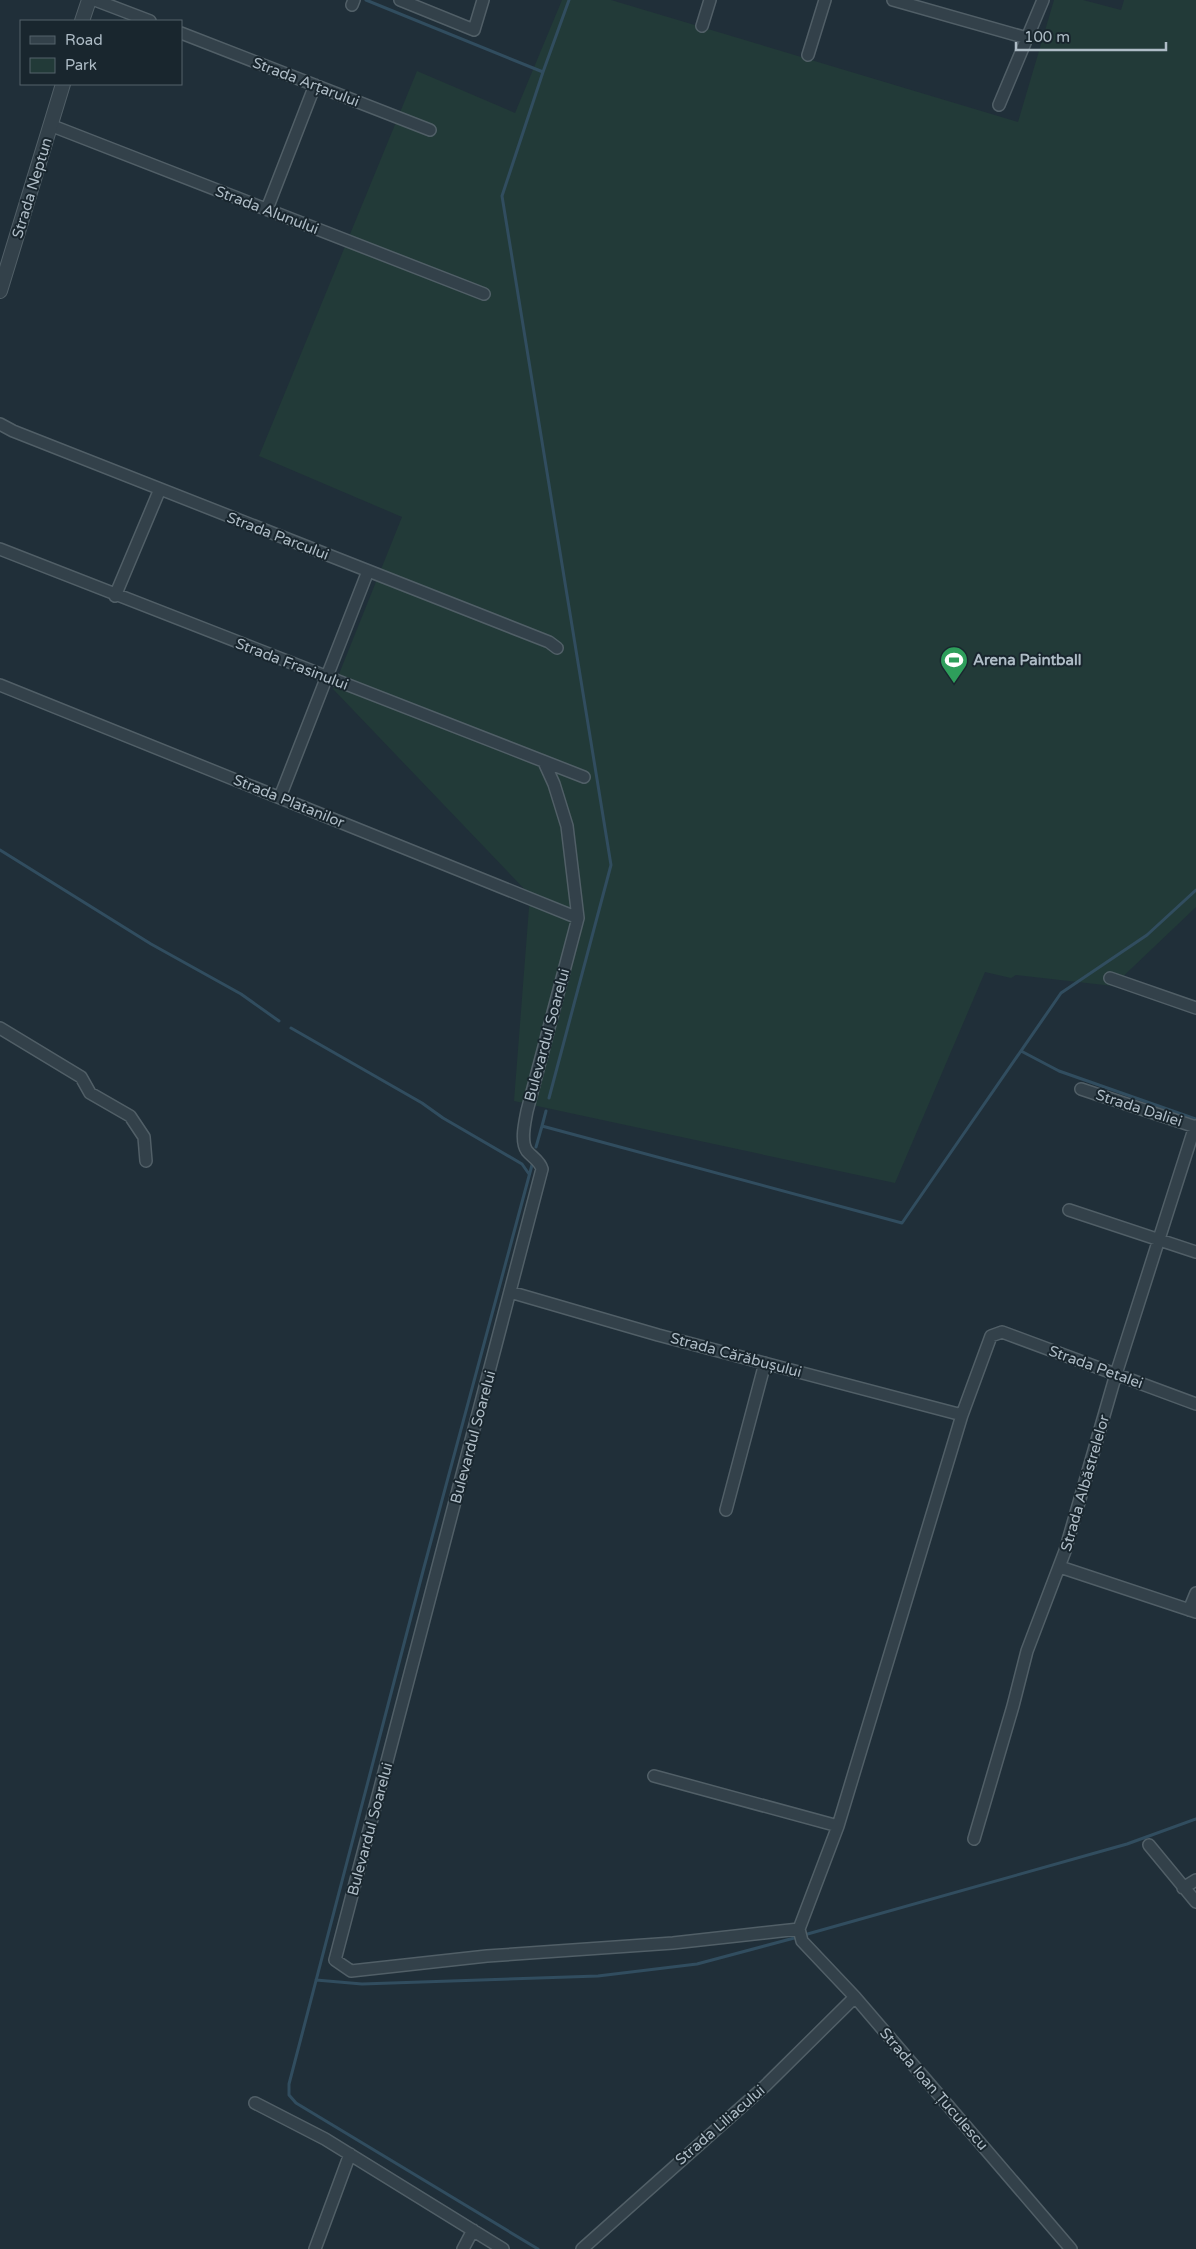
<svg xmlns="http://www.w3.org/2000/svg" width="1196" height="2249" viewBox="0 0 1196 2249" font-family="'Varela Round',sans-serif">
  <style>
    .green { fill: #223a38 }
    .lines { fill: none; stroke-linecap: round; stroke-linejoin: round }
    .stream { stroke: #314d5f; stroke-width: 3 }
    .minor-casing { stroke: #515f67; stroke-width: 14 }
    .tertiary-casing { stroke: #515f67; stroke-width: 16 }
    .minor { stroke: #33414a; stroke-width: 11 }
    .tertiary { stroke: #33414a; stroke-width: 14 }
    .labels { text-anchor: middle; stroke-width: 4; stroke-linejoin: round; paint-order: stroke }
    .street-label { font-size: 15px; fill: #aebcc6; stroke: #19262e }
    .poi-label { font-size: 15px; font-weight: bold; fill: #aebcc6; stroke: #19262e; text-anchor: start }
  </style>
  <rect width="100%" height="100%" fill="#202f39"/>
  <!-- green -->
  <path class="green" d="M 562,0 L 611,0 L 1018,122 L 1054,0 L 1083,0 L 1121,10 L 1124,0 L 1196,0 L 1196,907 L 1113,986 L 1016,975 L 1011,978 L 985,972 L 895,1183 L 514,1101 L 530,895 L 333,689 L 402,517 L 259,456 L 417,71 L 515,113 Z"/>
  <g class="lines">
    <!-- stream -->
    <path class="stream" d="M 366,0 L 543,72
      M 0,850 L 151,944 L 241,994 L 279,1021
      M 291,1028 L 422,1103 L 443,1118 L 522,1164 L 529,1174
      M 1021,1051 L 1059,1071 L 1196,1119
      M 549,1098 L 611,865 L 502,196 L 543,72 L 569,0
      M 546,1111 L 542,1126 L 902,1223 L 1061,993 L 1147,935 L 1196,890
      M 536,1147 L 542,1126
      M 532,1165 L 423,1571 L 289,2084 L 289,2095 L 296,2103 L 538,2249
      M 804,1935 L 1127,1844 L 1196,1819
      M 316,1980 L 362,1984 L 598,1976 L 697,1964 L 798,1937"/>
    <!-- minor casing -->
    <g class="minor-casing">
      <path id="minor" d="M 95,0 L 150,21
        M 400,0 L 474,30 L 483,0
        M 893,0 L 1027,38
        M 352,5 L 354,0
        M 702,26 L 710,0
        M 181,33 L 430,130
        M 808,55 L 825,0
        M 999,105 L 1043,0
        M 50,125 L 484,294
        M 267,209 L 315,85
        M 0,424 L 13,431 L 549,642 L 557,648
        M 0,549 L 584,777
        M 115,596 L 160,489
        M 0,685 L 578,918
        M 544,762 L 554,784 L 567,826 L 578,918 L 527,1111 C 525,1122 520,1141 527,1151 C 532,1157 540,1161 542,1169 L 335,1960 L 351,1971 L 487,1956 L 673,1943 L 799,1929
        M 280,797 L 368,571
        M 1110,978 L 1196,1008
        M 0,1028 L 81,1077 L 90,1093 L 130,1116 L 144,1137 L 146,1161
        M 1081,1089 L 1196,1127
        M 1069,1210 L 1196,1252
        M 510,1292 L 658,1335 L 962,1415
        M 726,1510 L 765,1363
        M 1060,1567 L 1196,1612
        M 1189,1610 L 1196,1593
        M 654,1776 L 838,1826
        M 974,1839 L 1013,1706 L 1027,1651 L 1065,1551 L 1116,1374 L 1195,1126
        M 1149,1845 L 1196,1902
        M 1183,1888 L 1196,1880
        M 799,1929 L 838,1826 L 962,1415 L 991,1336 L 1002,1332 L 1196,1404
        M 799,1929 L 802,1941 L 855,1997 L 1071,2249
        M 255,2103 L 325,2139 L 503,2249
        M 315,2249 L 350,2154
        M 463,2249 L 473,2230
        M 582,2249 L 765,2086 L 855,1997"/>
    </g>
    <!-- tertiary casing -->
    <g class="tertiary-casing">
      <path id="tertiary" d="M 82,21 L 89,0
        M 0,291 L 63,84"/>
    </g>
    <!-- minor -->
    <use href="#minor" class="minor"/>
    <!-- tertiary -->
    <use href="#tertiary" class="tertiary"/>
  </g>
  <!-- icons -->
  <defs>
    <g id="stadium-pin" transform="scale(1.4375)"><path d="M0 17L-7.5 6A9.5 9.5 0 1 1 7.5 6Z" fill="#2e9e5b" stroke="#19262e"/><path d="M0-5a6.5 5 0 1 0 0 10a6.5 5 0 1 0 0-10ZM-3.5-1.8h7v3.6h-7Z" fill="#fff"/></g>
  </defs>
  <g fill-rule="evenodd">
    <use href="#stadium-pin" x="954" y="660"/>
  </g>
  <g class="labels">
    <!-- street labels -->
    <g class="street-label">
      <text transform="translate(306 82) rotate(21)" y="5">Strada Arțarului</text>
      <text transform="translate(32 188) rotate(-73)" y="5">Strada Neptun</text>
      <text transform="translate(267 210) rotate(21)" y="5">Strada Alunului</text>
      <text transform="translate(278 536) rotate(21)" y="5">Strada Parcului</text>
      <text transform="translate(292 664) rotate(21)" y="5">Strada Frasinului</text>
      <text transform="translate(289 801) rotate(22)" y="5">Strada Platanilor</text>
      <text transform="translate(547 1035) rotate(-75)" y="5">Bulevardul Soarelui</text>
      <text transform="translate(1139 1108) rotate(18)" y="5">Strada Daliei</text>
      <text transform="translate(736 1355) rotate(15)" y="5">Strada Cărăbușului</text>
      <text transform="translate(1096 1367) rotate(20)" y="5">Strada Petalei</text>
      <text transform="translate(473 1437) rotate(-75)" y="5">Bulevardul Soarelui</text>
      <text transform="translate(1085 1483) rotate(-74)" y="5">Strada Albăstrelelor</text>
      <text transform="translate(370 1829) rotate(-75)" y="5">Bulevardul Soarelui</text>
      <text transform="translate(934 2089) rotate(49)" y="5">Strada Ioan Țuculescu</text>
      <text transform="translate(720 2125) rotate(-41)" y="5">Strada Liliacului</text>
    </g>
    <!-- poi labels -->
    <g class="poi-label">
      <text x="973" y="665">Arena Paintball</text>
    </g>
  </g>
  <!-- legend -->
  <rect x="20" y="20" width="162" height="65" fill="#19262e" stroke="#55626b"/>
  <rect x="30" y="36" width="25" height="8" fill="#33414a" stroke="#55626b"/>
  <text x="65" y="45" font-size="15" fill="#aebcc6">Road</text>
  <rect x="30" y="58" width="25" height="15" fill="#223a38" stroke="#55626b"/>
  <text x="65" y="70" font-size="15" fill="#aebcc6">Park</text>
  <!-- scale -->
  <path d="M1016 42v8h150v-8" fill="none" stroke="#aebcc6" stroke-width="2.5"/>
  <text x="1024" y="42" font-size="15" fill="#aebcc6" stroke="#19262e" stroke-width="4" paint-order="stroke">100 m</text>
</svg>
